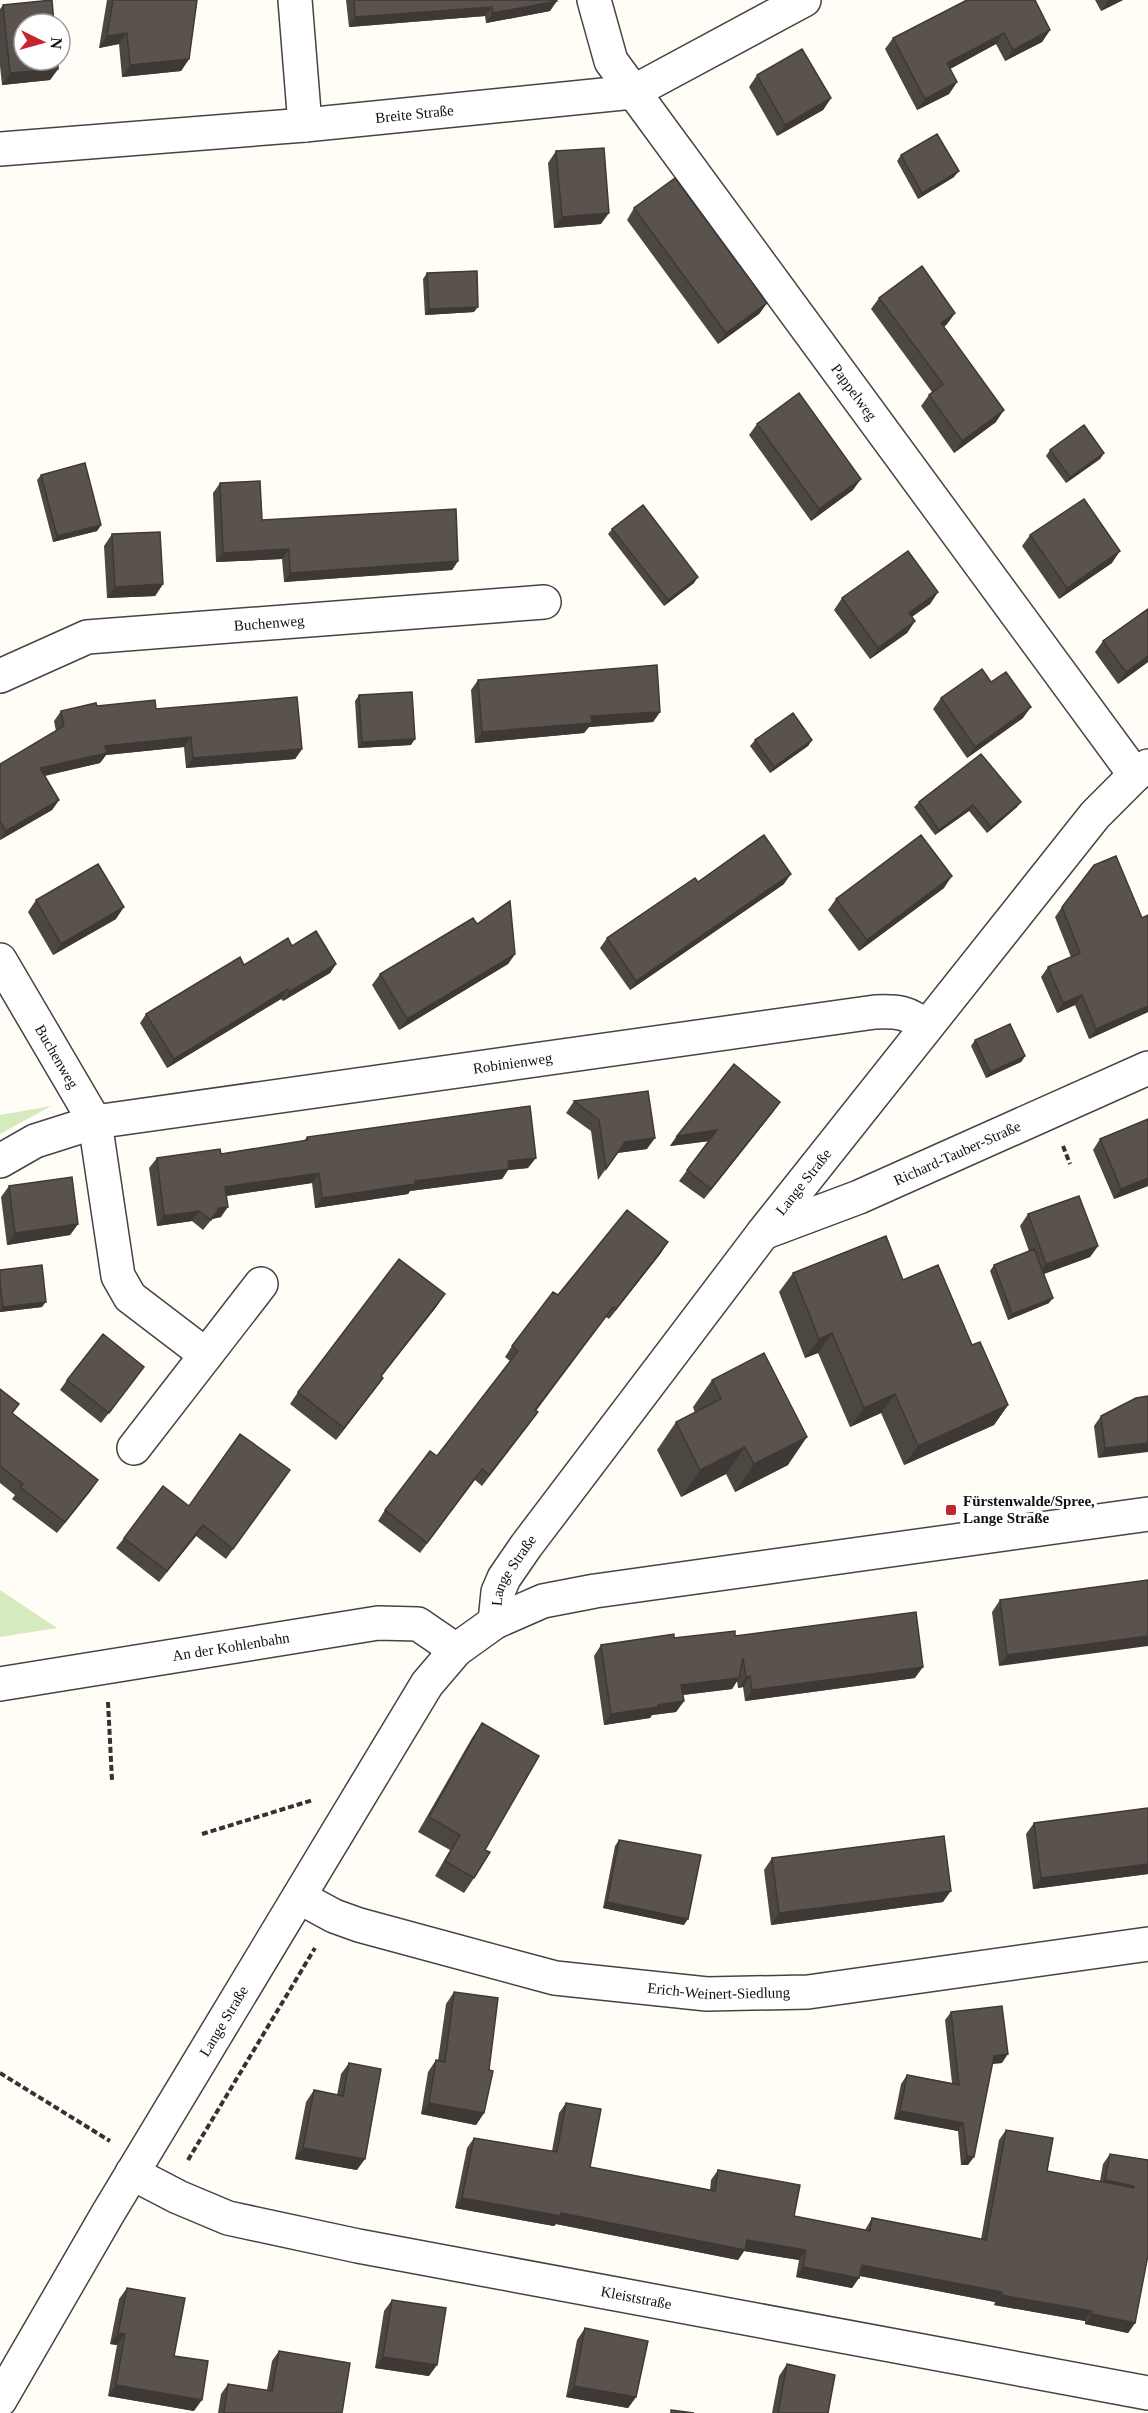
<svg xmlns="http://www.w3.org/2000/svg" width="1148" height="2413" viewBox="0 0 1148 2413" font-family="'Times New Roman',serif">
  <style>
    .grass { fill: #d5ebbd }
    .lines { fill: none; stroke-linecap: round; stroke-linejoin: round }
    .minor-casing { stroke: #444; stroke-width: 36 }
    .path { stroke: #333; stroke-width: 4; stroke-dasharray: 6 3; stroke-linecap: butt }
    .minor { stroke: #fff; stroke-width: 33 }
    .wall { fill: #4d4742 }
    .shaded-wall { fill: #3f3936 }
    .building { fill: #5a524d; stroke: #3f3936; stroke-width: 1.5 }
    .poi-dot { fill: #c4262e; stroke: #fff; stroke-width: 2 }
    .labels { text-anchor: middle; stroke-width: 6; stroke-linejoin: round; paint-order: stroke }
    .street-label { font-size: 15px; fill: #111; stroke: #fff }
    .poi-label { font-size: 15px; font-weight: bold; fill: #111; stroke: #fff; text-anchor: start }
  </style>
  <rect width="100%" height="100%" fill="#fffdf5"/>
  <!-- grass -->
  <path class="grass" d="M 51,1106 L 0,1134 L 0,1115 Z
    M 0,1590 L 57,1628 L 0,1637 Z"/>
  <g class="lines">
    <!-- minor casing -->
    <g class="minor-casing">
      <g id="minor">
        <path d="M 295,0 L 305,125"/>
        <path id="s1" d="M 594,0 L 611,61 L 1135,775"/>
        <path id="s2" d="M 0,149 L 305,125 L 633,92 L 804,0"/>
        <path id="s3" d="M 0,676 L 87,637 L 544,602"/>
        <path id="s4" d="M 0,960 L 95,1122 L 118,1276 L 130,1297 L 206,1355"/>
        <path id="s5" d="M 0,1161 L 35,1141 L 95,1122 L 875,1012 C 898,1011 908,1012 926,1027"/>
        <path id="s6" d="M 763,1233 L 859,1197 L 1148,1068"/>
        <path d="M 134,1448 L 261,1284"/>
        <path id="s7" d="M 495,1622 L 498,1592 L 504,1578 L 526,1546 L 763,1233 L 1095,815 L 1135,775 L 1148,766"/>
        <path id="s8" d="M 0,1684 L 378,1623 L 418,1624 L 456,1650"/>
        <path id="s9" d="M 299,1897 L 334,1916 L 359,1925 L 555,1978 L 707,1994 L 808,1992 L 1148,1944"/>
        <path id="s10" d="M 132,2173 L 178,2197 L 228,2218 L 358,2246 L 1148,2393"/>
        <path id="s11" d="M 0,2400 L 107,2215 L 427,1684 L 456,1650 L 495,1622 L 543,1601 L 595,1591 L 1148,1514"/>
      </g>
    </g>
    <!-- path -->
    <path class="path" d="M 1063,1146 L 1070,1164
      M 108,1702 L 112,1780
      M 202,1834 L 313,1800
      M 0,2073 L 110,2141
      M 188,2160 L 315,1948"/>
    <!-- minor -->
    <use href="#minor" class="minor"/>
  </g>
  <!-- wall -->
  <path class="wall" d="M 107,0 L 197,0 L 189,59 L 181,71 L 122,77 L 119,44 L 99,48 Z
    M 346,0 L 556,0 L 550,11 L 486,23 L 485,16 L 349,27 Z
    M 1095,0 L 1123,0 L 1101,11 Z
    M 3,5 L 58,69 L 50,80 L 2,85 L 0,66 L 0,9 Z
    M 1050,30 L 1042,42 L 1005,61 L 996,44 L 950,69 L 957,82 L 949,94 L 917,110 L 885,49 L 893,38 Z
    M 757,75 L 831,98 L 823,110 L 777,136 L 749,87 Z
    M 556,151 L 601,224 L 554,228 L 548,163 Z
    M 901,155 L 954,177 L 918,199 L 897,161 Z
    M 634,208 L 767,303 L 759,314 L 718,344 L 627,220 Z
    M 427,273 L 474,312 L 425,315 L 423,279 Z
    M 879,298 L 955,313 L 947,324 L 944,327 L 996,422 L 954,453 L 921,406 L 929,395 L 932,392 L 871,309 Z
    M 757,424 L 853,490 L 811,521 L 749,435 Z
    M 1050,450 L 1104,453 L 1100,459 L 1066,483 L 1046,456 Z
    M 41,475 L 101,525 L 97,531 L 53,542 L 37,480 Z
    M 220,483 L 262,520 L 458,561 L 452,570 L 284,582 L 282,559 L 216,562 L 213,493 Z
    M 612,529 L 694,583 L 664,606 L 608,534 Z
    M 112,534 L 163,584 L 155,596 L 107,598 L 104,546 Z
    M 1030,535 L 1112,563 L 1059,599 L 1022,546 Z
    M 938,592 L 930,604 L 912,617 L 915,621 L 907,633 L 870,659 L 834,610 L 842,598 Z
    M 1103,641 L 1148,662 L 1118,684 L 1095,652 Z
    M 478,680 L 660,712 L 653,722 L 589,727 L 584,733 L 475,743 L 471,690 Z
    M 359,695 L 411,745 L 358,748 L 355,701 Z
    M 941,698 L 1023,718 L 967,758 L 933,709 Z
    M 97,706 L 156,709 L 302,749 L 295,759 L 186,768 L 184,747 L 106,755 L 100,763 L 45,776 L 59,800 L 52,810 L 0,840 L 0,764 L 56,731 L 54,721 L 61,711 Z
    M 755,740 L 812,740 L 808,746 L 770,773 L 750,746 Z
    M 919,802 L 1017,807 L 987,833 L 969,811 L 935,835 L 914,807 Z
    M 698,882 L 784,884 L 630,990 L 600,948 L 607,938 Z
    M 944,888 L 859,951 L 828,910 L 836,899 Z
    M 36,900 L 116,919 L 53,955 L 28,912 Z
    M 1062,907 L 1142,918 L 1148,915 L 1148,1012 L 1089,1039 L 1075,1005 L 1057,1013 L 1041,977 L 1048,967 L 1071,957 L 1055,917 Z
    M 477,924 L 515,954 L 508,964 L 399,1030 L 372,985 L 380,974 Z
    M 292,946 L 336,964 L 330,973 L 283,1001 L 281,999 L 167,1068 L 140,1023 L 146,1014 L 244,965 Z
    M 975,1040 L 1025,1056 L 1021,1062 L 986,1078 L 971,1046 Z
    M 574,1101 L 647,1149 L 617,1153 L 598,1180 L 591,1131 L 566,1113 Z
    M 773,1112 L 704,1199 L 679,1181 L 709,1141 L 670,1146 L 677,1136 Z
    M 1148,1119 L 1148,1186 L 1114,1199 L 1093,1150 L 1100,1139 Z
    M 307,1137 L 528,1168 L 508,1170 L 502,1179 L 410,1191 L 408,1194 L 315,1208 L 312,1183 L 227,1196 L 221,1217 L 212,1219 L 203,1230 L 192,1221 L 157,1226 L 149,1168 L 157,1158 L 221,1154 L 304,1141 Z
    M 9,1186 L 78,1224 L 70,1235 L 7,1245 L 1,1197 Z
    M 1028,1214 L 1098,1246 L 1090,1257 L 1044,1274 L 1049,1303 L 1008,1320 L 990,1271 L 994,1265 L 1029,1251 L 1020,1226 Z
    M 661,1253 L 609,1319 L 606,1317 L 536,1411 L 531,1422 L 482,1486 L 475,1480 L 420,1553 L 378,1521 L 385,1510 L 437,1456 L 510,1361 L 505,1357 L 512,1346 L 558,1295 Z
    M 0,1270 L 42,1307 L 0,1312 Z
    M 793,1273 L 903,1280 L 972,1345 L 1008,1405 L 994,1425 L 904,1465 L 881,1413 L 850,1427 L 818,1353 L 805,1358 L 779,1292 Z
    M 437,1306 L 381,1376 L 383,1378 L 375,1389 L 336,1440 L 290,1404 L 298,1392 Z
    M 137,1377 L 101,1423 L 60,1390 L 67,1380 Z
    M 712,1380 L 788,1465 L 735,1492 L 726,1474 L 681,1497 L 657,1450 L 676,1422 L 695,1413 L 693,1407 Z
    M 0,1389 L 19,1404 L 12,1413 L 98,1480 L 57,1533 L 12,1499 L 15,1495 L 0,1483 Z
    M 1148,1396 L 1098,1458 L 1094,1426 L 1101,1416 Z
    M 290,1470 L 226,1559 L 196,1536 L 159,1582 L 116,1548 L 124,1538 L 189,1506 Z
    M 1148,1580 L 999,1666 L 992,1612 L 1000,1600 Z
    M 735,1636 L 915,1678 L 745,1701 L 743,1687 L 738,1688 L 737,1681 L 732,1689 L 683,1695 L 684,1701 L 676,1712 L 652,1715 L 650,1718 L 604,1725 L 594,1656 L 601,1645 L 674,1638 Z
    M 482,1723 L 485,1850 L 474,1878 L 464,1893 L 435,1876 L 450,1850 L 418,1832 L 472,1738 Z
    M 1148,1808 L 1148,1874 L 1033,1889 L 1026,1834 L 1034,1823 Z
    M 619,1840 L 684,1925 L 603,1908 L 615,1846 Z
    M 772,1858 L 943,1902 L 771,1925 L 764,1870 Z
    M 454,1992 L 484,2113 L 476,2125 L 421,2114 L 428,2072 L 436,2060 L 438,2061 L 446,2004 Z
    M 951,2012 L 1002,2063 L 992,2064 L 968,2165 L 961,2165 L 958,2131 L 894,2119 L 901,2084 L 907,2075 L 952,2083 L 945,2020 Z
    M 349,2063 L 357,2170 L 295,2159 L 306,2102 L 314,2090 L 337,2095 L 341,2074 Z
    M 566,2103 L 590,2167 L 710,2190 L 711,2180 L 718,2170 L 794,2216 L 865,2230 L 872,2218 L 981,2239 L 999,2140 L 1006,2130 L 1047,2171 L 1100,2181 L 1103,2164 L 1110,2154 L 1148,2160 L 1135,2323 L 1128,2333 L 1085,2324 L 1085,2321 L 994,2305 L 995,2302 L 860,2276 L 852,2288 L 796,2277 L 799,2260 L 744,2251 L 738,2260 L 556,2224 L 554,2226 L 455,2208 L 467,2148 L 474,2138 L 552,2151 L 559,2113 Z
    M 127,2288 L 174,2356 L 194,2411 L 108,2396 L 117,2345 L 110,2344 L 119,2299 Z
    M 392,2300 L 429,2376 L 375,2368 L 384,2311 Z
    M 585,2328 L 636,2397 L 628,2408 L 566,2397 L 577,2340 Z
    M 279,2351 L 342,2413 L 218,2413 L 221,2394 L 228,2384 L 267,2390 L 272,2361 Z
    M 787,2364 L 828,2413 L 772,2413 L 779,2376 Z"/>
  <!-- shaded-wall -->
  <path class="shaded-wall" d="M 1109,0 L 1123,0 L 1101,11 Z
    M 557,1 L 550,11 L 486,23 L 493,13 Z
    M 492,7 L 485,16 L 349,27 L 355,17 Z
    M 1050,30 L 1042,42 L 1005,61 L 1013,50 Z
    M 127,33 L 119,44 L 99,48 L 107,36 Z
    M 1004,33 L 996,44 L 939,75 L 947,63 Z
    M 189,59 L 181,71 L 122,77 L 130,65 Z
    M 58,69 L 50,80 L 2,85 L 10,73 Z
    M 957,82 L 949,94 L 917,110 L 925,99 Z
    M 831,98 L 823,110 L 777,136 L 785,125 Z
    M 959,171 L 954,177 L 918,199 L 922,193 Z
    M 609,213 L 601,224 L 554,228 L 562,217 Z
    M 767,303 L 759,314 L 718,344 L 726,333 Z
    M 478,307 L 474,312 L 425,315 L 429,309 Z
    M 955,313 L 947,324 L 933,335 L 941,323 Z
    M 1004,410 L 996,422 L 954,453 L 962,441 Z
    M 1104,453 L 1100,459 L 1066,483 L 1070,477 Z
    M 861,479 L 853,490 L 811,521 L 819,509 Z
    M 101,525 L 97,531 L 53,542 L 57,536 Z
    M 289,549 L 282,559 L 216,562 L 223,553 Z
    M 1120,551 L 1112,563 L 1059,599 L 1067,588 Z
    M 458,561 L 452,570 L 284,582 L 290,573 Z
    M 698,577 L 694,583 L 664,606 L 668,600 Z
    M 163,584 L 155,596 L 107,598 L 115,587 Z
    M 938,592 L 930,604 L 901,624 L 909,613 Z
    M 915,621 L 907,633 L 870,659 L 878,648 Z
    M 1148,656 L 1148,662 L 1118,684 L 1126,672 Z
    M 1031,707 L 1023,718 L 967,758 L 975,747 Z
    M 660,712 L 653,722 L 589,727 L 584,733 L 475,743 L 482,732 L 591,716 Z
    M 191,737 L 184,747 L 106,755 L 100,763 L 33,778 L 40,768 L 105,746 Z
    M 415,739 L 411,745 L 358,748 L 362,742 Z
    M 812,740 L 808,746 L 770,773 L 774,767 Z
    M 302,749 L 295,759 L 186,768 L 193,758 Z
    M 59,800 L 52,810 L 0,840 L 6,831 Z
    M 1021,802 L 1017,807 L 987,833 L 991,827 Z
    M 973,805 L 969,811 L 935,835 L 939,830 Z
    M 791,874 L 784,884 L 630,990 L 636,981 Z
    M 952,876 L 944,888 L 859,951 L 867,940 Z
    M 124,907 L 116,919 L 53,955 L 61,944 Z
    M 515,954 L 508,964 L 399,1030 L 407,1019 Z
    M 336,964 L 330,973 L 283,1001 L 289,992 Z
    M 288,989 L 281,999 L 167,1068 L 174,1059 Z
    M 1082,995 L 1075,1005 L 1057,1013 L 1063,1003 Z
    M 1148,1006 L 1148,1012 L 1089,1039 L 1096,1029 Z
    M 1025,1056 L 1021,1062 L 986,1078 L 990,1072 Z
    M 780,1102 L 773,1112 L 704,1199 L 711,1189 Z
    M 717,1130 L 710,1141 L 670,1146 L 677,1136 Z
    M 655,1138 L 647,1149 L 617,1153 L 625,1142 Z
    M 536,1158 L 528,1168 L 508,1170 L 502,1179 L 410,1191 L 408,1194 L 315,1208 L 322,1198 L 415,1181 L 508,1161 Z
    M 319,1173 L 312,1183 L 218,1197 L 225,1187 Z
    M 1148,1178 L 1148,1186 L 1114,1199 L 1121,1189 Z
    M 228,1207 L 221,1217 L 212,1219 L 219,1208 Z
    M 199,1211 L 192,1221 L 157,1226 L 164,1216 Z
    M 78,1224 L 70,1235 L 7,1245 L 15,1233 Z
    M 668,1242 L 661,1253 L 609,1319 L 616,1309 Z
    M 1098,1246 L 1090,1257 L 1038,1276 L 1046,1264 Z
    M 445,1294 L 437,1306 L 373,1387 L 381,1376 Z
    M 1053,1298 L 1049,1303 L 1008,1320 L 1012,1314 Z
    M 46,1302 L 42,1307 L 0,1312 L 0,1310 L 3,1307 Z
    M 832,1333 L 818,1353 L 805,1358 L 819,1339 Z
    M 383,1378 L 375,1389 L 336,1440 L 344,1428 Z
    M 895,1394 L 881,1413 L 850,1427 L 864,1408 Z
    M 1008,1405 L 994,1425 L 904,1465 L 918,1446 Z
    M 807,1437 L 788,1465 L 735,1492 L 754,1464 Z
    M 1148,1443 L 1148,1452 L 1098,1458 L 1105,1448 Z
    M 745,1447 L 726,1474 L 681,1497 L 700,1470 Z
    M 98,1480 L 90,1492 L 57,1533 L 65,1522 Z
    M 203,1525 L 196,1536 L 159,1582 L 167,1571 Z
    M 1148,1636 L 1148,1646 L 999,1666 L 1007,1655 Z
    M 923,1667 L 915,1678 L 745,1701 L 752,1690 Z
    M 750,1676 L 743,1687 L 738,1688 L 746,1677 Z
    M 739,1678 L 732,1689 L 674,1696 L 681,1685 Z
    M 684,1701 L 676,1712 L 652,1715 L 650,1718 L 604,1725 L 611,1714 Z
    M 1148,1864 L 1148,1874 L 1033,1889 L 1041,1878 Z
    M 951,1891 L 943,1902 L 771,1925 L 779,1913 Z
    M 607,1902 L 688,1919 L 684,1925 L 603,1908 Z
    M 1008,2054 L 1002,2063 L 988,2064 L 994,2056 Z
    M 429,2103 L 484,2113 L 476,2125 L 421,2114 Z
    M 900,2111 L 963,2123 L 958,2131 L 894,2119 Z
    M 303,2148 L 365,2159 L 357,2170 L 295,2159 Z
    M 967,2156 L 974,2157 L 968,2165 L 961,2165 Z
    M 1105,2180 L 1134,2186 L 1127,2196 L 1098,2190 Z
    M 462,2198 L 747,2240 L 806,2250 L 799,2260 L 744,2251 L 738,2260 L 556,2224 L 554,2226 L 455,2208 Z
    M 862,2265 L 1002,2292 L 995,2302 L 855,2275 Z
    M 803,2267 L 859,2278 L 852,2288 L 796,2277 Z
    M 1001,2295 L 1092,2311 L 1085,2321 L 994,2305 Z
    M 1092,2314 L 1135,2323 L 1128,2333 L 1085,2324 Z
    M 118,2333 L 125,2334 L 117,2345 L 110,2344 Z
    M 383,2357 L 437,2365 L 429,2376 L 375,2368 Z
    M 116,2385 L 202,2400 L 194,2411 L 108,2396 Z
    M 574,2386 L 636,2397 L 628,2408 L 566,2397 Z"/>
  <!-- building -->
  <path class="building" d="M 52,0 L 54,24 L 24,24 L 24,60 L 58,60 L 58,69 L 10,73 L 3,5 Z
    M 113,0 L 197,0 L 189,59 L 130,65 L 127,33 L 107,36 Z
    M 354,0 L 556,0 L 557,1 L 493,13 L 492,7 L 355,17 Z
    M 967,0 L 1035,0 L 1050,30 L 1013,50 L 1004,33 L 947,63 L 957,82 L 925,99 L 893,38 Z
    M 802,49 L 831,98 L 785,125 L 757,75 Z
    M 937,134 L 959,171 L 922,193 L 901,155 Z
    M 604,148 L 609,213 L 562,217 L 556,151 Z
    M 675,178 L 767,303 L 726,333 L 634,208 Z
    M 922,266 L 955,313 L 941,323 L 1004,410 L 962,441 L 929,395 L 943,384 L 879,298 Z
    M 477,271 L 478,307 L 429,309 L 427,273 Z
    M 799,393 L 861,479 L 819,509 L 757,424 Z
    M 1084,425 L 1104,453 L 1070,477 L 1050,450 Z
    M 85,463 L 101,525 L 57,536 L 41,475 Z
    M 260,481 L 262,520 L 456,509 L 458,561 L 290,573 L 289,549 L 223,553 L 220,483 Z
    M 1084,499 L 1120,551 L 1067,588 L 1030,535 Z
    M 643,505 L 698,577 L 668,600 L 612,529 Z
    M 160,532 L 163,584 L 115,587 L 112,534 Z
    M 908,551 L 938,592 L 909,613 L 915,621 L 878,648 L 842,598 Z
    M 1148,609 L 1148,656 L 1126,672 L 1103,641 Z
    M 657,665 L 660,712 L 591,716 L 592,723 L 482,732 L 478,680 Z
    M 982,669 L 991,682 L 1006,672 L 1031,707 L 975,747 L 941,698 Z
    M 412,692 L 415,739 L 362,742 L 359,695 Z
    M 297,697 L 302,749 L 193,758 L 191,737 L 105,746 L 107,753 L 40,768 L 59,800 L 6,831 L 0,821 L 0,764 L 64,726 L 61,711 L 96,703 L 97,706 L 155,700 L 156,709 Z
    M 793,713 L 812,740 L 774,767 L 755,740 Z
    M 981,754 L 1021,802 L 991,827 L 973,805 L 939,830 L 919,802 Z
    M 764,835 L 791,874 L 636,981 L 607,938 L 695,878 L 698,882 Z
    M 921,835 L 952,876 L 867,940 L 836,899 Z
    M 1116,856 L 1142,918 L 1148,915 L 1148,1006 L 1096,1029 L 1082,995 L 1063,1003 L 1048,967 L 1080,953 L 1062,907 L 1094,865 Z
    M 98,864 L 124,907 L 61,944 L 36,900 Z
    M 510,901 L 515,954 L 407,1019 L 380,974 L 473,918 L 477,924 Z
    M 316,931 L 336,964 L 289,992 L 288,989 L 174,1059 L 146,1014 L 240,957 L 244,965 L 288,938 L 292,946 Z
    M 1010,1024 L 1025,1056 L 990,1072 L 975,1040 Z
    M 734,1064 L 780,1102 L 711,1189 L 687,1170 L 717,1130 L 677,1136 Z
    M 648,1091 L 655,1138 L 625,1142 L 606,1169 L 599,1120 L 574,1101 Z
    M 530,1106 L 536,1158 L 508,1161 L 509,1169 L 415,1181 L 415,1184 L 322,1198 L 319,1173 L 225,1187 L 228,1207 L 219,1208 L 211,1220 L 199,1211 L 164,1216 L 157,1158 L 220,1149 L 221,1154 L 308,1140 L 307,1137 Z
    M 1148,1119 L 1148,1178 L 1121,1189 L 1100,1139 Z
    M 72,1177 L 78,1224 L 15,1233 L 9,1186 Z
    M 1079,1196 L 1098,1246 L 1046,1264 L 1028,1214 Z
    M 627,1210 L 668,1242 L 616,1309 L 613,1307 L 535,1410 L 538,1412 L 489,1475 L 482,1469 L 427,1543 L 385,1510 L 430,1451 L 437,1456 L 518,1351 L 512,1346 L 553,1292 L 558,1295 Z
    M 886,1236 L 903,1280 L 938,1265 L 972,1345 L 980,1342 L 1008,1405 L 918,1446 L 895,1394 L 864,1408 L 832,1333 L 819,1339 L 793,1273 Z
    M 1034,1249 L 1053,1298 L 1012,1314 L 994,1265 Z
    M 399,1259 L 445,1294 L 381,1376 L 383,1378 L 344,1428 L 298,1392 Z
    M 42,1265 L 46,1302 L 3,1307 L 0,1284 L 0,1270 Z
    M 103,1334 L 144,1367 L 109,1413 L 67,1380 Z
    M 764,1353 L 807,1437 L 754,1464 L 745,1447 L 700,1470 L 676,1422 L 721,1399 L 712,1380 Z
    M 0,1389 L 19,1404 L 12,1413 L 98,1480 L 65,1522 L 20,1487 L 23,1484 L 0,1466 Z
    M 1148,1396 L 1148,1443 L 1105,1448 L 1101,1416 L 1136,1398 Z
    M 240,1434 L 290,1470 L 233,1549 L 203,1525 L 167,1571 L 124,1538 L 163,1486 L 189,1506 Z
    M 1148,1580 L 1148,1636 L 1007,1655 L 1000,1600 Z
    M 916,1612 L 923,1667 L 752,1690 L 750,1676 L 746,1677 L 743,1658 L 739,1678 L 681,1685 L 684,1701 L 658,1705 L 658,1707 L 611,1714 L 601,1645 L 674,1634 L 674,1638 L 735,1631 L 735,1636 Z
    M 482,1723 L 539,1756 L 485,1850 L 490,1852 L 474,1878 L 445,1861 L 460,1835 L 429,1817 Z
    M 1148,1808 L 1148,1864 L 1041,1878 L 1034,1823 Z
    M 944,1836 L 951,1891 L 779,1913 L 772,1858 Z
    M 619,1840 L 701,1855 L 688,1919 L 607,1902 Z
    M 454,1992 L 498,1998 L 489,2070 L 493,2071 L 484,2113 L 429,2103 L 436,2060 L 445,2062 Z
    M 1002,2006 L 1008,2054 L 994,2056 L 974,2157 L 967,2156 L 963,2123 L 900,2111 L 907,2075 L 959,2085 L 951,2012 Z
    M 349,2063 L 381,2069 L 365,2159 L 303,2148 L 314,2090 L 343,2096 Z
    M 566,2103 L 601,2109 L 590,2167 L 715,2191 L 718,2170 L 800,2185 L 794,2216 L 870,2231 L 872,2218 L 986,2240 L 1006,2130 L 1053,2138 L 1047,2171 L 1134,2188 L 1134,2186 L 1105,2180 L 1110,2154 L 1148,2160 L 1148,2255 L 1135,2323 L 1092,2314 L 1092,2311 L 1001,2295 L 1002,2292 L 862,2265 L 859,2278 L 803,2267 L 806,2250 L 747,2240 L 745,2250 L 561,2213 L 561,2216 L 462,2198 L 474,2138 L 557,2152 Z
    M 127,2288 L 185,2298 L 174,2356 L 208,2361 L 202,2400 L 116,2385 L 125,2334 L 118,2333 Z
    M 392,2300 L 446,2308 L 437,2365 L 383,2357 Z
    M 585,2328 L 648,2341 L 636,2397 L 574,2386 Z
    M 279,2351 L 350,2363 L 342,2413 L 224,2413 L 228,2384 L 272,2391 Z
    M 787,2364 L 835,2375 L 828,2413 L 778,2413 Z
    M 671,2410 L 694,2413 L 671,2413 Z"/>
  <!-- markers -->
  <rect class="poi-dot" x="945" y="1504" width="12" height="12" rx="3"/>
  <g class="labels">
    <!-- street labels -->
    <g class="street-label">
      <text dy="5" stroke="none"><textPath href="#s2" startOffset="416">Breite Straße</textPath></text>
      <text dy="5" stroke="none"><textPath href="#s1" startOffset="474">Pappelweg</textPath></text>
      <text dy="5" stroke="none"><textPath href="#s3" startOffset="278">Buchenweg</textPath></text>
      <text dy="5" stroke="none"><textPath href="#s4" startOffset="112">Buchenweg</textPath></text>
      <text dy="5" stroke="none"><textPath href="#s5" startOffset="525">Robinienweg</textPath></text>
      <text dy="5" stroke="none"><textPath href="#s6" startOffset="210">Richard-Tauber-Straße</textPath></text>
      <text dy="5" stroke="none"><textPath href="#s7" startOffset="542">Lange Straße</textPath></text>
      <text dy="5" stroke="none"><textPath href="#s7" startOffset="56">Lange Straße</textPath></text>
      <text dy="5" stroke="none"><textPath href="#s8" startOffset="234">An der Kohlenbahn</textPath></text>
      <text dy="5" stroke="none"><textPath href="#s9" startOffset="434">Erich-Weinert-Siedlung</textPath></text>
      <text dy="5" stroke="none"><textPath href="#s11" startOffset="440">Lange Straße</textPath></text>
      <text dy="5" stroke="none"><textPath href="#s10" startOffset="522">Kleiststraße</textPath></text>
    </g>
    <!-- poi labels -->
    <g class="poi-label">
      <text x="963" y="1506">Fürstenwalde/Spree,<tspan x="963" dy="17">Lange Straße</tspan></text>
    </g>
  </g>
  <!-- north arrow -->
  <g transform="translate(42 42) rotate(95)"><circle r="28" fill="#ffffff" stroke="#a0a0a0" stroke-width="1.5"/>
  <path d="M0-4.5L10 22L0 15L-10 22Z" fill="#c4262e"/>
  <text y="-9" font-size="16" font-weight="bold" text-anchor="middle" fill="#111111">N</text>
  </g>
</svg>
